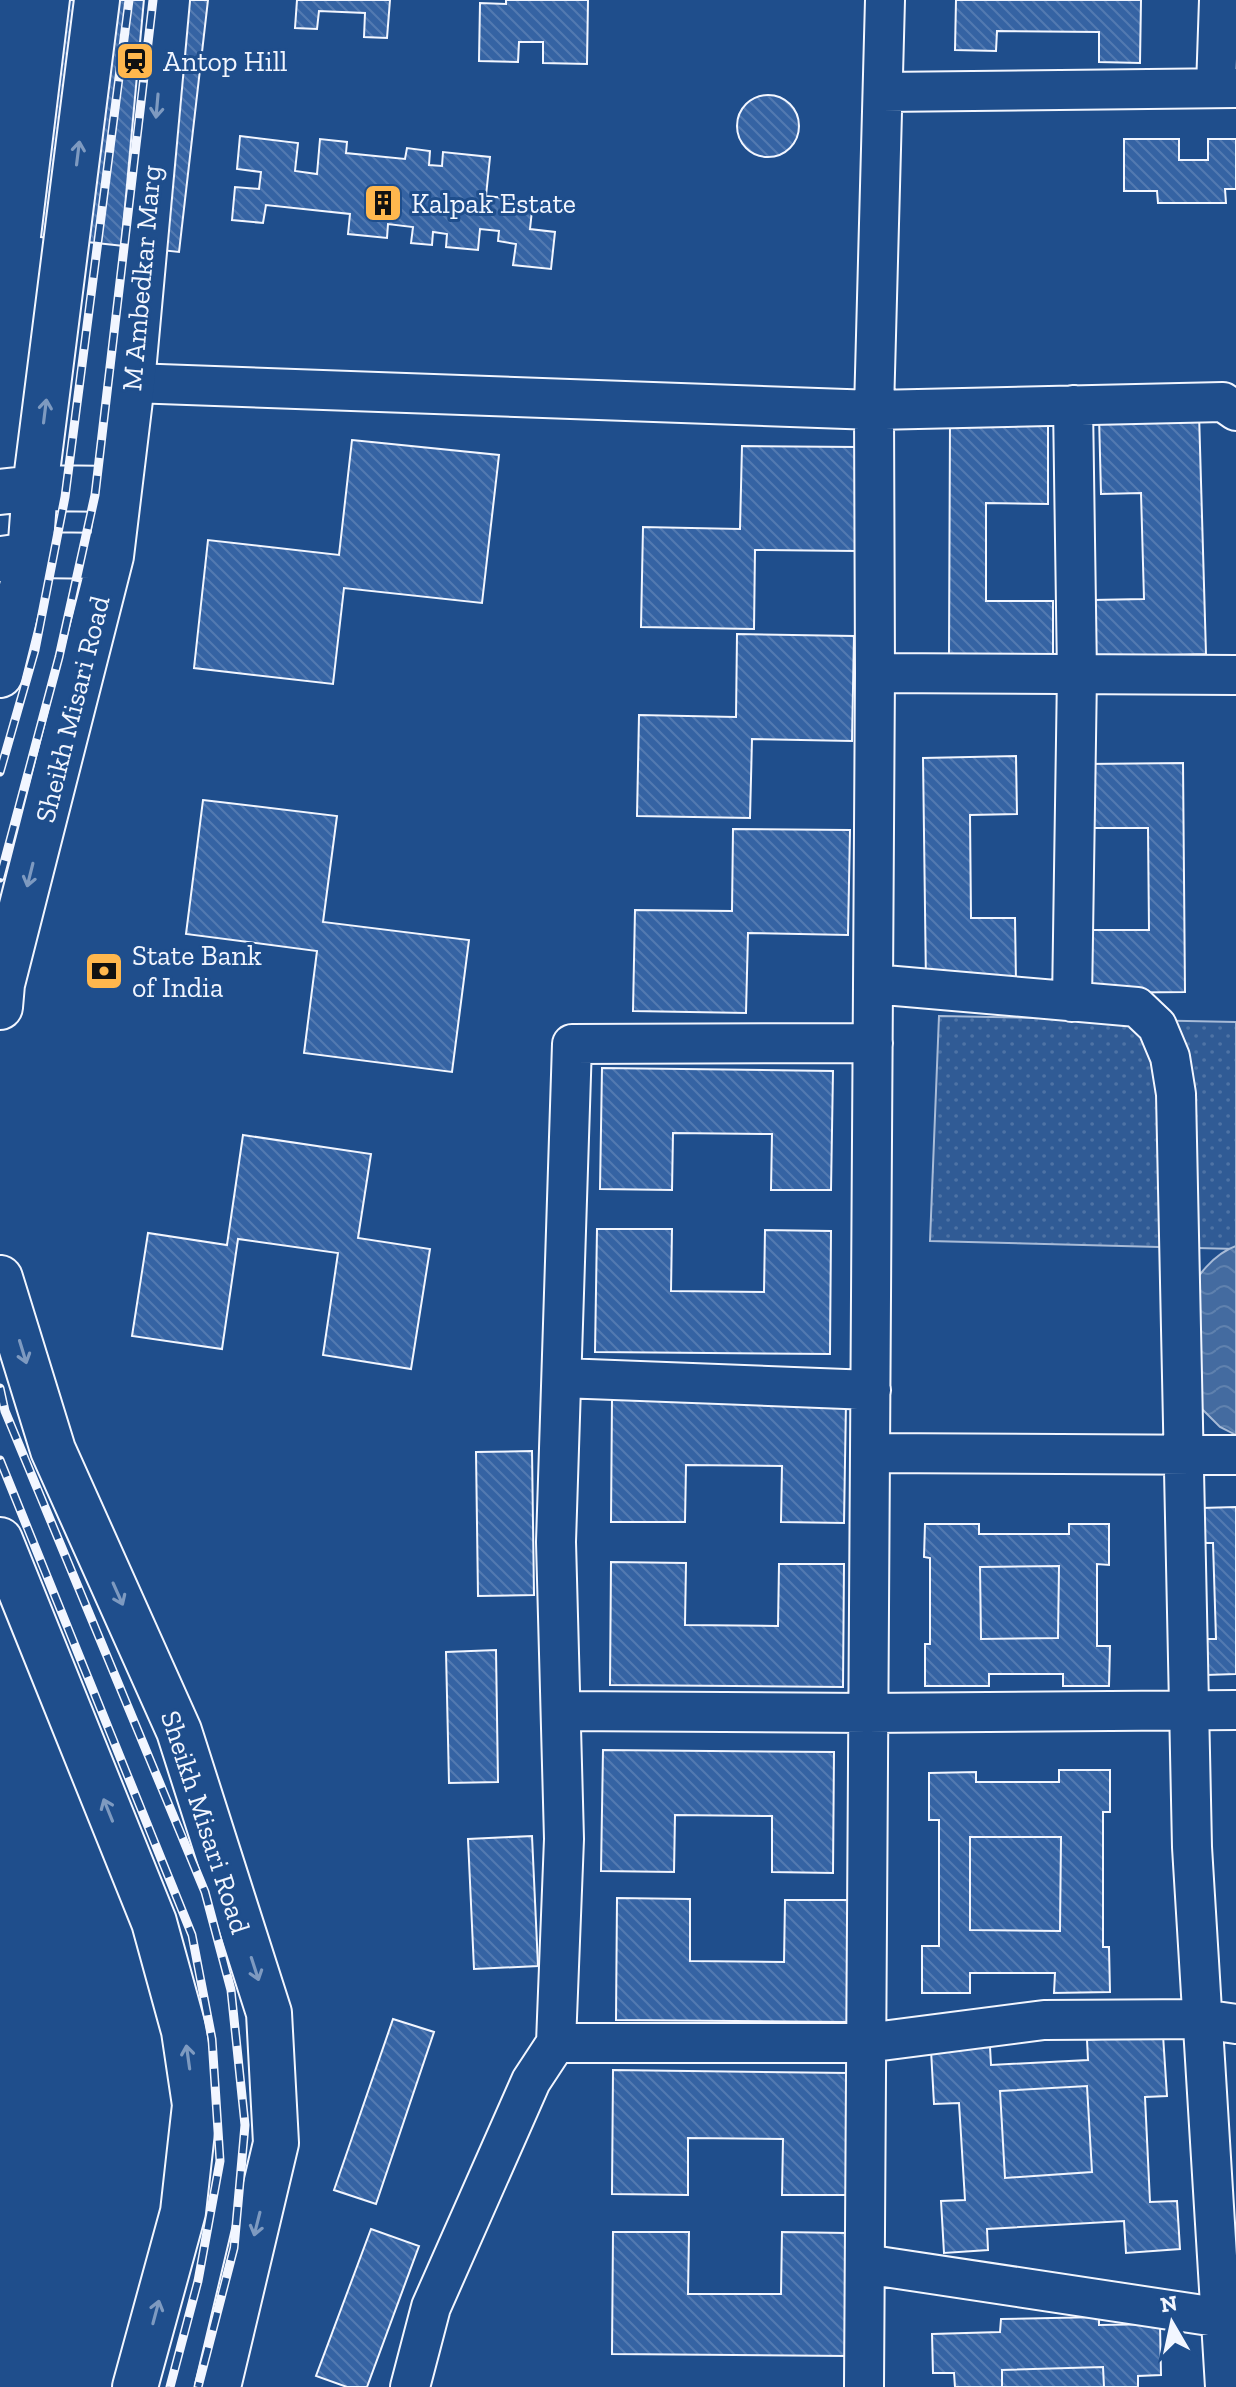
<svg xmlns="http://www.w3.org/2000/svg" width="1236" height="2387" viewBox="0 0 1236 2387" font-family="'Zilla Slab',serif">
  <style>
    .park { fill: url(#park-dots); stroke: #a8bbd7; stroke-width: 2 }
    .water { fill: url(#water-waves); stroke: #a8bbd7; stroke-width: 2 }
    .building { fill: url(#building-back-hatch); stroke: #f2f6ff; stroke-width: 2; fill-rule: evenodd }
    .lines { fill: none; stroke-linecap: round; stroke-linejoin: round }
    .street-casing { stroke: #f2f6ff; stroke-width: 42 }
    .secondary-casing { stroke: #f2f6ff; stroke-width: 48 }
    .street { stroke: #1f4e8c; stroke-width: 38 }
    .secondary { stroke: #1f4e8c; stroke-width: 44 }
    .rail-casing { stroke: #f2f6ff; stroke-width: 9 }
    .rail { stroke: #1f4e8c; stroke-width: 6; stroke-dasharray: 18; stroke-linecap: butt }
    .oneway { stroke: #7e9ac0 }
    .labels { text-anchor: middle; stroke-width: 6; stroke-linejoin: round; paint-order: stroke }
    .poi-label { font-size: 28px; fill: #f2f6ff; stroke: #1f4e8c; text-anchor: start }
    .street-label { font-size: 28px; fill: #f2f6ff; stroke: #1f4e8c }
  </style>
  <defs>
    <pattern id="park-dots" width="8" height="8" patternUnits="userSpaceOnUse" patternTransform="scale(2)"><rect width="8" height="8" fill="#305b95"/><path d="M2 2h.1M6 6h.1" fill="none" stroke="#4e73a5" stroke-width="1.8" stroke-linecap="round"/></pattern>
    <pattern id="water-waves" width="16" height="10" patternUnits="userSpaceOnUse" patternTransform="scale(2)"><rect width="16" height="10" fill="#446ba0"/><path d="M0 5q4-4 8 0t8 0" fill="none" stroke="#5f81ae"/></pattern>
    <pattern id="building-back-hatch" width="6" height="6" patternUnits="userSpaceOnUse" patternTransform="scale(2)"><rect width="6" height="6" fill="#3563a3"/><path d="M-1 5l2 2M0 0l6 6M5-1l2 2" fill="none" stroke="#537ab1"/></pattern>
  </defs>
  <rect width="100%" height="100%" fill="#1f4e8c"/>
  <!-- park -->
  <path class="park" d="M 939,1016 L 1236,1022 L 1236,1249 L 930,1241 Z"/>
  <!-- water -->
  <path class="water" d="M 1236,1246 L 1236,1435 L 1220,1427 L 1194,1401 L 1182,1300 C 1196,1279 1211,1255 1236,1246 Z"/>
  <!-- building -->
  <path class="building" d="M 70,0 L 208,0 L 179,252 L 41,237 Z
    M 297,0 L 390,0 L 387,38 L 364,37 L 365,13 L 319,11 L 317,29 L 295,28 Z
    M 506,0 L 588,0 L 587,64 L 543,63 L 543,42 L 519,42 L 518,62 L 479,61 L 480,3 L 506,4 Z
    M 956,0 L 1141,0 L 1140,63 L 1099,62 L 1099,32 L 997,31 L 996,51 L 955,50 Z
    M737 126a31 31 0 1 1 62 0a31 31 0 1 1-62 0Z
    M 240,136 L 298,143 L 295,171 L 317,174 L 320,139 L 347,142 L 346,153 L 405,159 L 407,148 L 430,151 L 429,165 L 442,166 L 443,152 L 490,157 L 486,196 L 533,201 L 530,229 L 555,232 L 551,269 L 513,265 L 516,244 L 498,241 L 499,231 L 480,229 L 478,250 L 446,247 L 447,234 L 433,232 L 432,245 L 411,243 L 413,227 L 388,224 L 387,238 L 348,234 L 350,214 L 266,205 L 263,223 L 232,220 L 235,187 L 259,189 L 261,172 L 237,169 Z
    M 1124,139 L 1179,139 L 1179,160 L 1208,160 L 1208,139 L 1236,139 L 1236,189 L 1225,189 L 1226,203 L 1158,203 L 1157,191 L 1124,191 Z
    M 1199,413 L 1206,654 L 1093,657 L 1092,600 L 1144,599 L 1141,493 L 1101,494 L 1099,416 Z
    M 950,418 L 1048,419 L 1048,504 L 986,503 L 986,601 L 1053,601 L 1053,656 L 949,656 Z
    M 352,440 L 499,455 L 482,603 L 344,588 L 333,684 L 194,668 L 208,540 L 339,555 Z
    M 742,446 L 858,447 L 856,551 L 755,550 L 754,629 L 641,627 L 643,527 L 740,529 Z
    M 737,634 L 854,636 L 852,741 L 752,739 L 750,818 L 637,816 L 639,715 L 736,717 Z
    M 1016,756 L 1017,814 L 970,815 L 971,918 L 1015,918 L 1016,982 L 926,984 L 923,758 Z
    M 1183,763 L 1185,992 L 1087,993 L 1086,930 L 1149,930 L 1148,828 L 1084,828 L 1084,764 Z
    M 203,800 L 337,816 L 323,922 L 469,940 L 452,1072 L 304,1053 L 317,951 L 186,934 Z
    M 733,829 L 850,830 L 848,935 L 748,933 L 746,1013 L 633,1011 L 635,910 L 732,911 Z
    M 602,1068 L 833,1071 L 831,1190 L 771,1190 L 772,1134 L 673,1133 L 672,1190 L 600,1189 Z
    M 243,1135 L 371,1154 L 358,1238 L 430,1249 L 411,1369 L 323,1355 L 338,1253 L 238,1239 L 222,1349 L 132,1336 L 148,1233 L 227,1245 Z
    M 597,1229 L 672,1229 L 671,1291 L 764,1292 L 765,1230 L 831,1231 L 830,1354 L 595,1352 Z
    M 612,1399 L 846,1401 L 844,1523 L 781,1522 L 782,1466 L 686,1465 L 685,1522 L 611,1522 Z
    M 532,1451 L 534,1595 L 478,1596 L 476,1452 Z
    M 1236,1507 L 1236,1674 L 1206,1675 L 1205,1639 L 1216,1639 L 1213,1543 L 1202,1543 L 1201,1508 Z
    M 925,1524 L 979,1524 L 979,1534 L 1069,1534 L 1069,1524 L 1109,1524 L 1109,1565 L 1097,1564 L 1097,1646 L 1110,1646 L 1109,1686 L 1063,1686 L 1063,1674 L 989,1674 L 989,1686 L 925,1686 L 925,1644 L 930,1644 L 930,1558 L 924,1557 ZM 1059,1566 L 1058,1638 L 981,1639 L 980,1567 Z
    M 611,1562 L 686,1563 L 685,1625 L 778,1626 L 779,1564 L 844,1564 L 843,1687 L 610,1685 Z
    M 1059,1566 L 1058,1638 L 981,1639 L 980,1567 Z
    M 496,1650 L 498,1782 L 449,1783 L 446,1652 Z
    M 603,1750 L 834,1752 L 833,1873 L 772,1872 L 772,1816 L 675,1815 L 674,1872 L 601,1871 Z
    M 1059,1770 L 1110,1770 L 1110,1812 L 1103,1812 L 1103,1947 L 1109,1947 L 1110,1992 L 1054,1993 L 1055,1973 L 970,1973 L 970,1993 L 922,1993 L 922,1946 L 939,1946 L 939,1820 L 929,1820 L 929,1773 L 976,1772 L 976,1782 L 1059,1782 ZM 970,1837 L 1061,1837 L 1060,1931 L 970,1930 Z
    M 532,1836 L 538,1966 L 474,1969 L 468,1839 Z
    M 970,1837 L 1061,1837 L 1060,1931 L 970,1930 Z
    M 617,1898 L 690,1899 L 690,1961 L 784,1962 L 785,1900 L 849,1900 L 848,2022 L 616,2020 Z
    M 393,2019 L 434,2032 L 376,2204 L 334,2190 Z
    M 1163,2035 L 1167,2096 L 1145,2097 L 1150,2202 L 1177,2201 L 1180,2249 L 1126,2253 L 1124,2221 L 987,2229 L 988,2250 L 944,2253 L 941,2201 L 965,2200 L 959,2103 L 934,2104 L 931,2050 L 990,2047 L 991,2065 L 1088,2060 L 1087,2040 ZM 1087,2086 L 1092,2172 L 1005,2178 L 1000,2091 Z
    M 613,2070 L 848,2073 L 846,2195 L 782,2195 L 783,2139 L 688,2138 L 688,2195 L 612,2194 Z
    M 1087,2086 L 1092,2172 L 1005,2178 L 1000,2091 Z
    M 371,2229 L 419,2246 L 367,2387 L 347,2387 L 316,2376 Z
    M 613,2232 L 689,2232 L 688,2294 L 781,2294 L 782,2232 L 847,2233 L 846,2356 L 612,2354 Z
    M 1099,2317 L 1099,2325 L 1160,2324 L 1161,2375 L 1138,2376 L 1138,2387 L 1104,2387 L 1103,2367 L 1002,2370 L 1002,2387 L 955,2387 L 954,2373 L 933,2373 L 932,2334 L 1000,2332 L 1001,2319 Z
    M 1103,2367 L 1104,2387 L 1002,2387 L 1002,2370 Z"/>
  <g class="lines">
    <!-- street casing -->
    <g class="street-casing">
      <path id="street" d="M 1216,88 L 1219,0
        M 883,92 L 1236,88
        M 132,383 L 874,410 L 1223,402 L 1236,411
        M 875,673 L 1236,675
        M 873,984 L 1137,1007 L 1157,1026 L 1170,1057 L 1176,1094 L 1192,1847 L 1225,2387
        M 1072,1002 L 1077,674 L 1073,405
        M 562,1378 L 871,1390
        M 870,1453 L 1236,1455
        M 561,1711 L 868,1713 L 1236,1710
        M 556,2043 L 866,2043 L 1044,2020 L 1202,2019 L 1236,2024
        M 865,2264 L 1236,2320
        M 410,2387 L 431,2307 L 531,2081 L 556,2043 L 564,1839 L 556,1542 L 572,1044 L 873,1043
        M 864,2387 L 875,673 L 874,410 L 885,0"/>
    </g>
    <!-- secondary casing -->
    <g class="secondary-casing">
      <path id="secondary" d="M 0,492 L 35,488 L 119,489
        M 2,559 L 30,555 L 111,556
        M 0,675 L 30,555 L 35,488 L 97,0
        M 0,1007 L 2,984 L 111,556 L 132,383 L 167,0
        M 0,1278 L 53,1450 L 179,1731 L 269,2013 L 276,2143 L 218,2387
        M 0,1540 L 154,1922 L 184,2031 L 195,2105 L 183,2212 L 135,2387"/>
    </g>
    <!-- street -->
    <use href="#street" class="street"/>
    <!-- secondary -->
    <use href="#secondary" class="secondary"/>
    <!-- rail casing -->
    <g class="rail-casing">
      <path id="rail" d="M 0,772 L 35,650 L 65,497 L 129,0
        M 0,878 L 59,657 L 95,495 L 153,0
        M 0,1388 L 5,1411 L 205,1892 L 231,1990 L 245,2125 L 234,2248 L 198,2387
        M 0,1460 L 192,1935 L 212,2039 L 220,2161 L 198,2281 L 170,2387"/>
    </g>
    <!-- rail -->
    <use href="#rail" class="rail"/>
  </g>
  <!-- one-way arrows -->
  <defs><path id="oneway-shaft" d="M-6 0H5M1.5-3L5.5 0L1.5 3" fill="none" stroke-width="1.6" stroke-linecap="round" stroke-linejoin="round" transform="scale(2)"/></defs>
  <g class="oneway">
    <use href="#oneway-shaft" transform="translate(157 106) rotate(95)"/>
    <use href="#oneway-shaft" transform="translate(78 153) rotate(-83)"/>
    <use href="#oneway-shaft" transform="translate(45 411) rotate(-83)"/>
    <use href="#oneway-shaft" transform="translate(30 875) rotate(104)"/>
    <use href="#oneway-shaft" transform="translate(23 1352) rotate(73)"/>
    <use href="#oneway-shaft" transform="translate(118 1594) rotate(66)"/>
    <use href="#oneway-shaft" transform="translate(108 1810) rotate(-112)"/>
    <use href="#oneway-shaft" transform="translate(255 1969) rotate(72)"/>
    <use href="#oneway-shaft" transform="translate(188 2057) rotate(-98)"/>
    <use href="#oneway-shaft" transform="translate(257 2224) rotate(104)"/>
    <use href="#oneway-shaft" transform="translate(156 2312) rotate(-75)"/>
  </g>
  <!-- icons -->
  <defs>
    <g id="station-square" transform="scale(2)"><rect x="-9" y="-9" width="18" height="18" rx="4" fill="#ffb74d" stroke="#1f4e8c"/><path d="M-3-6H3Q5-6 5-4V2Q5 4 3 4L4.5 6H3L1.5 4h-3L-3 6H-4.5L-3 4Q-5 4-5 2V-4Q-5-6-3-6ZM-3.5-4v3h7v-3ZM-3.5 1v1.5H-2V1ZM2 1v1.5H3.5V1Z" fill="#111"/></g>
    <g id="building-square" transform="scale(2)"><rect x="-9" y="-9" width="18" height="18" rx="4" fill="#ffb74d" stroke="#1f4e8c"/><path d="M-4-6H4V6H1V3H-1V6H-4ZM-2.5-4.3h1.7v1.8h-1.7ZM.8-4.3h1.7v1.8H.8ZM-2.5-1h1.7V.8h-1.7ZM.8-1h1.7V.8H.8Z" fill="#111"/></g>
    <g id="bank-square" transform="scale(2)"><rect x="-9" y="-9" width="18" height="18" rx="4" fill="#ffb74d" stroke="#1f4e8c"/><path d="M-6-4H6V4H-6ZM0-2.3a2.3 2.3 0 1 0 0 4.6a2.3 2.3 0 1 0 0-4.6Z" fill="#111"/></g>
  </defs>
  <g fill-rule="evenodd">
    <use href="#station-square" x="135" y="61"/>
    <use href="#building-square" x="383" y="203"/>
    <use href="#bank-square" x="104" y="971"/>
  </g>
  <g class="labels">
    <!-- poi labels -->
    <g class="poi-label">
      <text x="163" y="71">Antop Hill</text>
      <text x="411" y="213">Kalpak Estate</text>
      <text x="132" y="965">State Bank<tspan x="132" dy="32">of India</tspan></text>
    </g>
    <!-- street labels -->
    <g class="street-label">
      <text transform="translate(141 278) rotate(-85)" y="10">M Ambedkar Marg</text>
      <text transform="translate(72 709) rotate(-76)" y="10">Sheikh Misari Road</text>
      <text transform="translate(206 1822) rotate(72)" y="10">Sheikh Misari Road</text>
    </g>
  </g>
  <!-- north arrow -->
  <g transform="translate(1172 2323) rotate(351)" stroke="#1f4e8c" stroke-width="6" paint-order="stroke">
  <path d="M0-6L14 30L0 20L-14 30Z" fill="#f2f6ff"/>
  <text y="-12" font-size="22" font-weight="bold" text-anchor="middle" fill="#f2f6ff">N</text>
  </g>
</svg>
